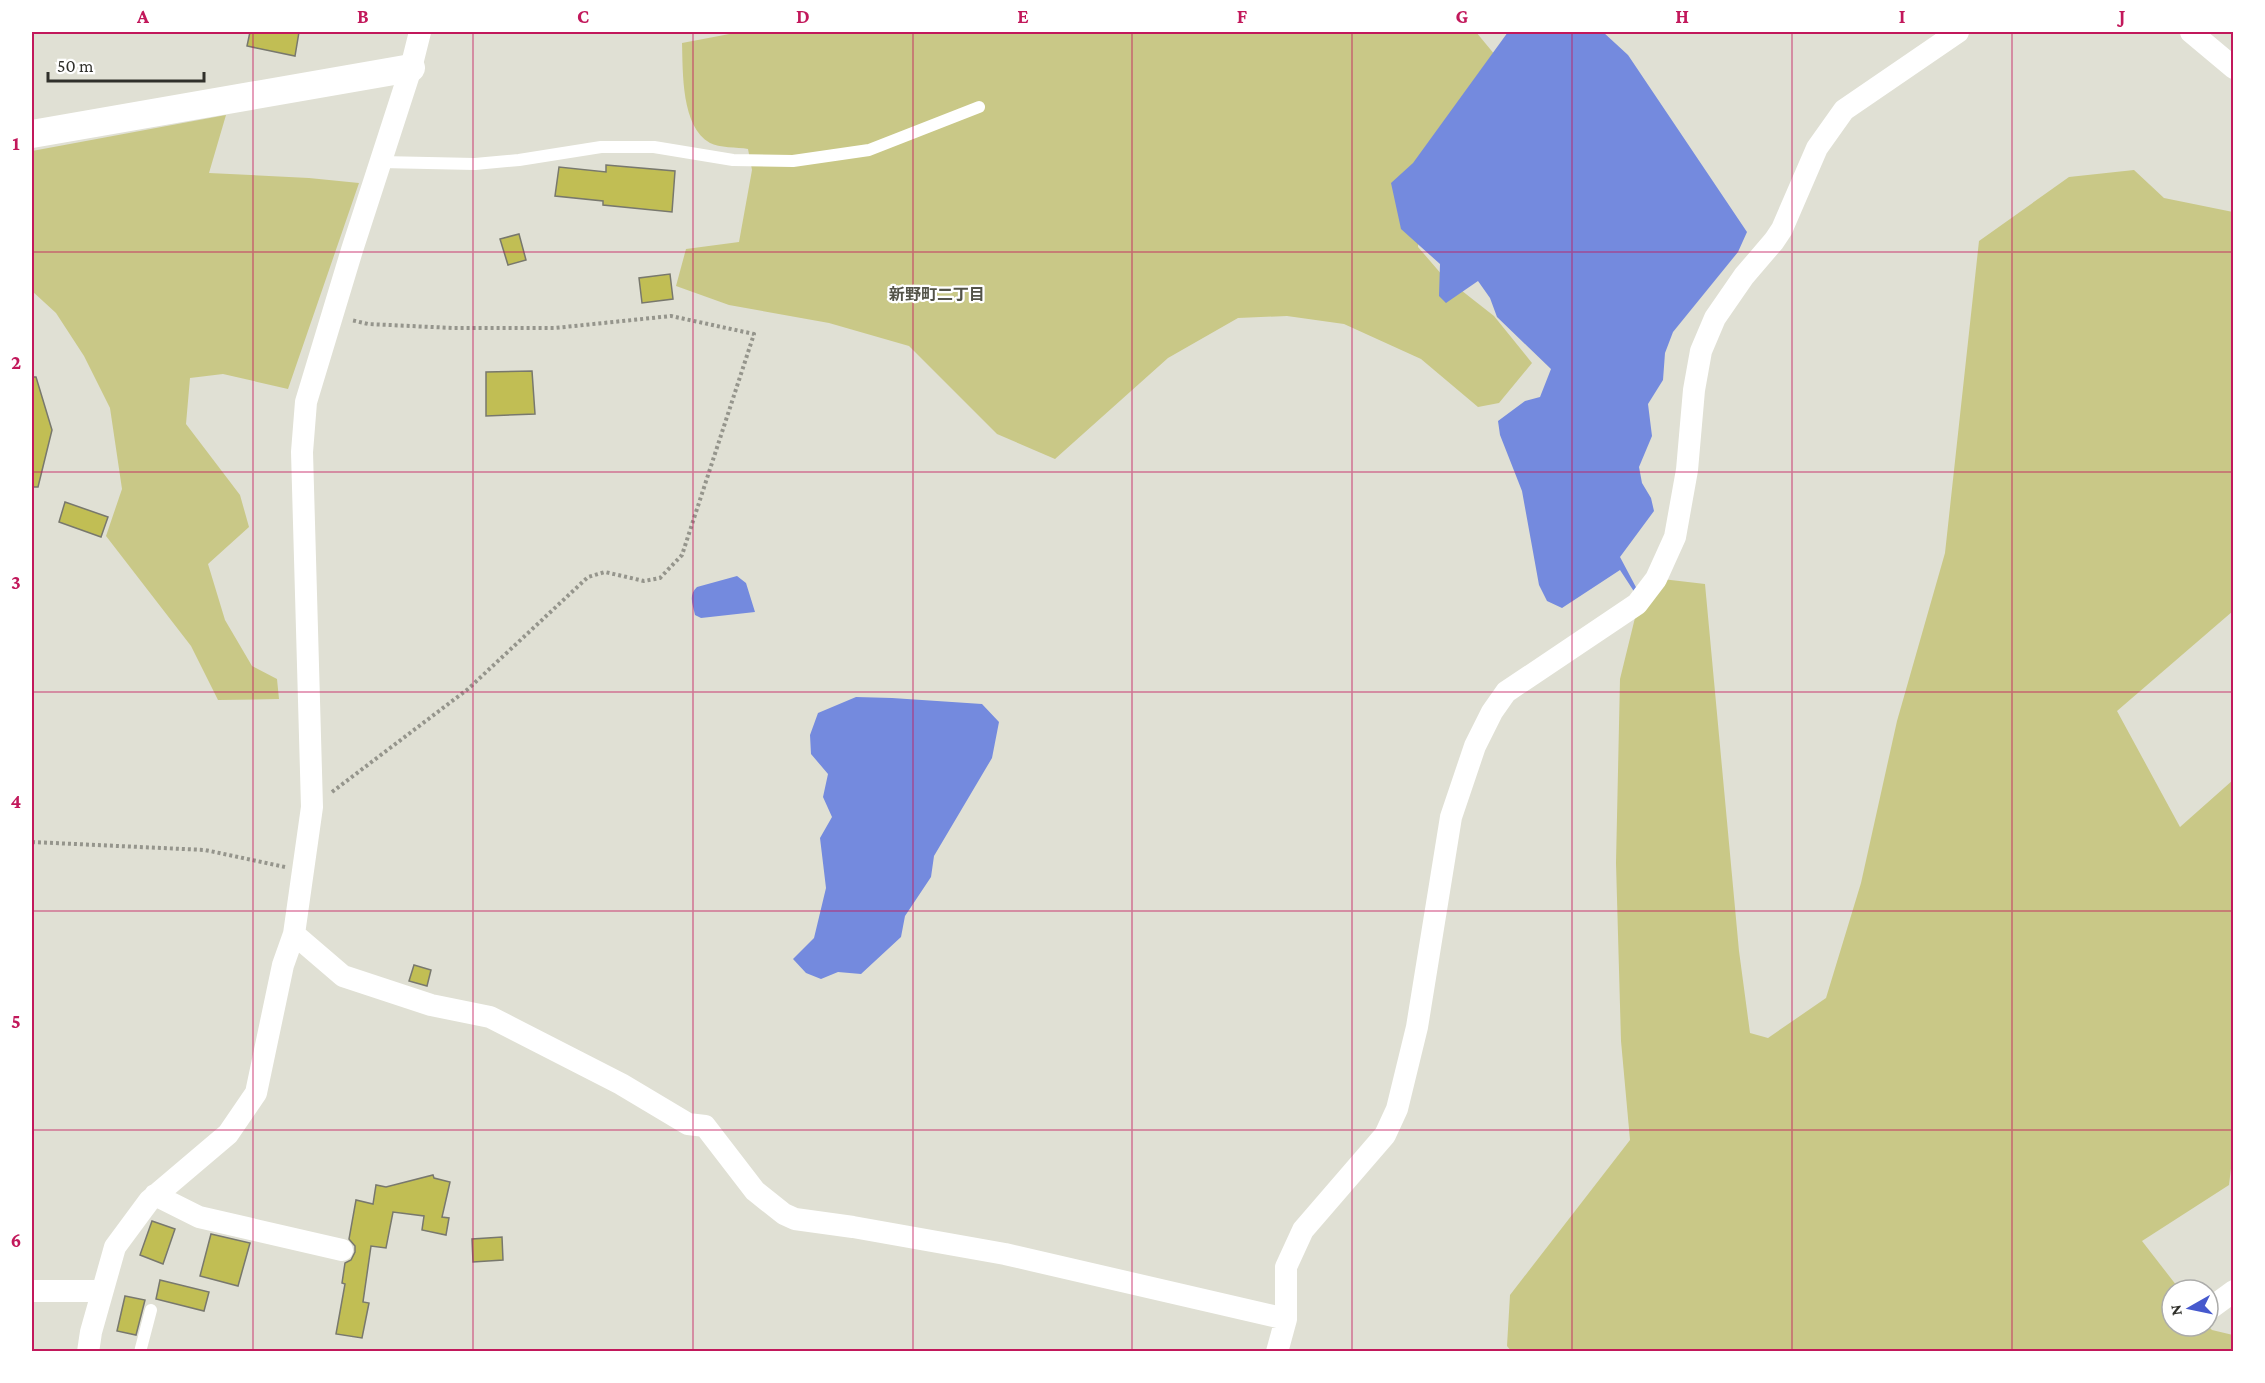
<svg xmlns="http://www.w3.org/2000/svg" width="2265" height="1383" viewBox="0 0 2265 1383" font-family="'Crimson Pro','Noto Sans JP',serif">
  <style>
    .green { fill: #c9c887 }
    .water { fill: #748ade }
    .building { fill: #c1be54; stroke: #78786d; stroke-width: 1.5 }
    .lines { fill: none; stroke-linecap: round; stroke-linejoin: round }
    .path { stroke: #95958c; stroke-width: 4; stroke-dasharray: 3 3; stroke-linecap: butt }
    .service { stroke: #fff; stroke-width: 12 }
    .minor { stroke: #fff; stroke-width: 22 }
    .tertiary { stroke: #fff; stroke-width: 28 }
    .grid { fill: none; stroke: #c2185b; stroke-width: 1.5; stroke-opacity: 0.55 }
    .labels { text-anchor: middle; stroke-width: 4.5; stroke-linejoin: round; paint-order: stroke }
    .neighbourhood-label { font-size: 16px; font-weight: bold; fill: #535348; stroke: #fff }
    .neatline { fill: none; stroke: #c2185b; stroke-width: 2 }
    .grid-label { font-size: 20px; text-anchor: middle; font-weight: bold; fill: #c2185b }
  </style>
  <rect width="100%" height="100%" fill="#e0e0d4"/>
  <!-- green -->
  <path class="green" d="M 740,32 L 1476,32 L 1500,61 L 1420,218 L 1418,247 L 1443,276 L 1494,316 L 1532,363 L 1499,403 L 1478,407 L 1421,359 L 1344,324 L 1287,316 L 1238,318 L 1168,358 L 1055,459 L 997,434 L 909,346 L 829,323 L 729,305 L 676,286 L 686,249 L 739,242 L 752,170 L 748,149 C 737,147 719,148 710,143 C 681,127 683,72 682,43 Z
    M 226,115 L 209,173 L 309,178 L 359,183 L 288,389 L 223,374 L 190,378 L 186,424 L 240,495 L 249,527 L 208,564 L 225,620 L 252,666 L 277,679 L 279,699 L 218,700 L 191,646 L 106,536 L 122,489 L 110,408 L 84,356 L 56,313 L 32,291 L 32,151 Z
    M 2134,170 L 2164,198 L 2233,212 L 2233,611 L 2117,711 L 2180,827 L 2233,780 L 2234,1144 L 2229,1185 L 2142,1241 L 2180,1290 L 2172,1290 L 2172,1326 L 2208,1326 L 2212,1330 L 2233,1335 L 2233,1351 L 1512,1352 L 1507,1346 L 1510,1295 L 1630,1140 L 1621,1041 L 1616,863 L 1620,679 L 1645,577 L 1705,584 L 1739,951 L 1750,1033 L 1768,1038 L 1826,998 L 1861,883 L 1897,721 L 1945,553 L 1979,241 L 2069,177 Z"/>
  <!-- water -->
  <path class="water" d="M 1508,32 L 1603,32 L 1628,55 L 1747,232 L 1738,252 L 1673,332 L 1665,353 L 1663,380 L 1648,404 L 1652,436 L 1639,467 L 1642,483 L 1651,498 L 1654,511 L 1620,557 L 1638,591 L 1635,593 L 1620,570 L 1562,608 L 1547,601 L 1539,585 L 1522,491 L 1500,435 L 1498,421 L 1525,401 L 1540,397 L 1551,369 L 1497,317 L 1490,298 L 1478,281 L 1446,303 L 1439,296 L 1440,264 L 1401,229 L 1391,183 L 1413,163 Z
    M 737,576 L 746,583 L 755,612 L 701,618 L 695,615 C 693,605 688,595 697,587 Z
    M 856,697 L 892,698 L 982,704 L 999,722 L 992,758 L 934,856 L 931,877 L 905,916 L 901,937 L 861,974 L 838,972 L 821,979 L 806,973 L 793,959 L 814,938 L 826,888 L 820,838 L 832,817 L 823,797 L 828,774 L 811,754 L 810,735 L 818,713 Z"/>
  <!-- building -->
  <path class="building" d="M 250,32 L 299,32 L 295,56 L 247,46 Z
    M 606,165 L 675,171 L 672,212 L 603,205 L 603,201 L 555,196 L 559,167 L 606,172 Z
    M 519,234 L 526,260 L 508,265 L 500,239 Z
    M 670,274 L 673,299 L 642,303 L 639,278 Z
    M 532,371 L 535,414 L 486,416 L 486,372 Z
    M 32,377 L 36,377 L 52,430 L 38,487 L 32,487 Z
    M 65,502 L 108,517 L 101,537 L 59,522 Z
    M 414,965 L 431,970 L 427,986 L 409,981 Z
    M 433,1175 L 434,1178 L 450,1182 L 442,1217 L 449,1218 L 446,1235 L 422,1230 L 424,1216 L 393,1212 L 386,1248 L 371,1246 L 363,1302 L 369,1303 L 362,1338 L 336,1334 L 345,1284 L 342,1283 L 345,1263 L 351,1260 L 355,1252 L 355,1246 L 349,1239 L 356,1200 L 373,1204 L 376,1185 L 386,1187 Z
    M 152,1221 L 175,1229 L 163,1264 L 140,1255 Z
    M 211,1234 L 250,1243 L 238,1286 L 200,1276 Z
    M 502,1237 L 503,1260 L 473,1262 L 472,1239 Z
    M 160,1280 L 209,1292 L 204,1311 L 156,1299 Z
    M 125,1296 L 145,1300 L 136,1335 L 117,1331 Z"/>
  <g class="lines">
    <!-- path -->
    <path class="path" d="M 332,792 L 468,689 L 588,577 L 605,572 L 644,581 L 660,578 L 682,555 L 754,334 L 671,316 L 555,328 L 453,328 L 368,324 L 351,320
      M 32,842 L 205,850 L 285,867"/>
    <!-- service -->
    <path class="service" d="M 381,162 L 475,164 L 519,160 L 601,147 L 654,147 L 733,160 L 793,161 L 869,150 L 979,107
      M 140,1352 L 151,1310"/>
    <!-- minor -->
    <path class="minor" d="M 2191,32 L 2234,68
      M 294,934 L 343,976 L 431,1005 L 490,1017 L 621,1084 L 688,1124 L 705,1126 L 755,1191 L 784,1214 L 795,1219 L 853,1227 L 1005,1254 L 1286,1319
      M 155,1195 L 199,1217 L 342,1250
      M 32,1291 L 102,1291
      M 2208,1310 L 2234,1291
      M 88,1352 L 91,1332 L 115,1247 L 149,1201 L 228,1134 L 256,1093 L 283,965 L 294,934 L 312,807 L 302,452 L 306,402 L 352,250 L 411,68 L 420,32
      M 1277,1352 L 1286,1319 L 1286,1267 L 1303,1230 L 1385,1135 L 1397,1109 L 1417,1027 L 1451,817 L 1475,746 L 1492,712 L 1506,692 L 1637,604 L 1656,579 L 1675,537 L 1687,470 L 1694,390 L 1701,351 L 1715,318 L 1744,276 L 1774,241 L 1782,229 L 1817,148 L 1844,110 L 1958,32"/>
    <!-- tertiary -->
    <path class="tertiary" d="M 32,134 L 411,68"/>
  </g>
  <!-- grid -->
  <path class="grid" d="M 253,32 L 253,1352M 473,32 L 473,1352M 693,32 L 693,1352M 913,32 L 913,1352M 1132,32 L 1132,1352M 1352,32 L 1352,1352M 1572,32 L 1572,1352M 1792,32 L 1792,1352M 2012,32 L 2012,1352M 32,252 L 2234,252M 32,472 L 2234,472M 32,692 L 2234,692M 32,911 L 2234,911M 32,1130 L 2234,1130"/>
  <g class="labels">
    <!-- neighbourhood labels -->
    <g class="neighbourhood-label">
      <text x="937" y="300">新野町二丁目</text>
    </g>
  </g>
  <!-- border -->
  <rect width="2265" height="1383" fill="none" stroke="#ffffff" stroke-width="66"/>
  <!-- north arrow -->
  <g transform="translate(2190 1308) rotate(261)"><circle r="28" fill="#ffffff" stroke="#acacaa" stroke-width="1.5"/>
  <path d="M0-4.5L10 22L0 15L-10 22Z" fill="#4659cd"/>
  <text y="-9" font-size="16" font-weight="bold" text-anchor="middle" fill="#30302b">N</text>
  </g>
  <!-- scale -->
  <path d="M48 72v9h156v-9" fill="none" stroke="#30302b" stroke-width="3"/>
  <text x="57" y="72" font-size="18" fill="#30302b" stroke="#ffffff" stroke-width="4.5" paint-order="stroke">50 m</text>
  <rect x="33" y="33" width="2199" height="1317" class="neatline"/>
  <g class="grid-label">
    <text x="143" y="23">A</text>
    <text x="363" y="23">B</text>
    <text x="583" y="23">C</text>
    <text x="803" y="23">D</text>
    <text x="1023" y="23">E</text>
    <text x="1242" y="23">F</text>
    <text x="1462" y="23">G</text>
    <text x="1682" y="23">H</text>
    <text x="1902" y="23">I</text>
    <text x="2122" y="23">J</text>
    <text x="16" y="150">1</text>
    <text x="16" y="369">2</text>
    <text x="16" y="589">3</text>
    <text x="16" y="808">4</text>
    <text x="16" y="1028">5</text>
    <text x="16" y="1247">6</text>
  </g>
</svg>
